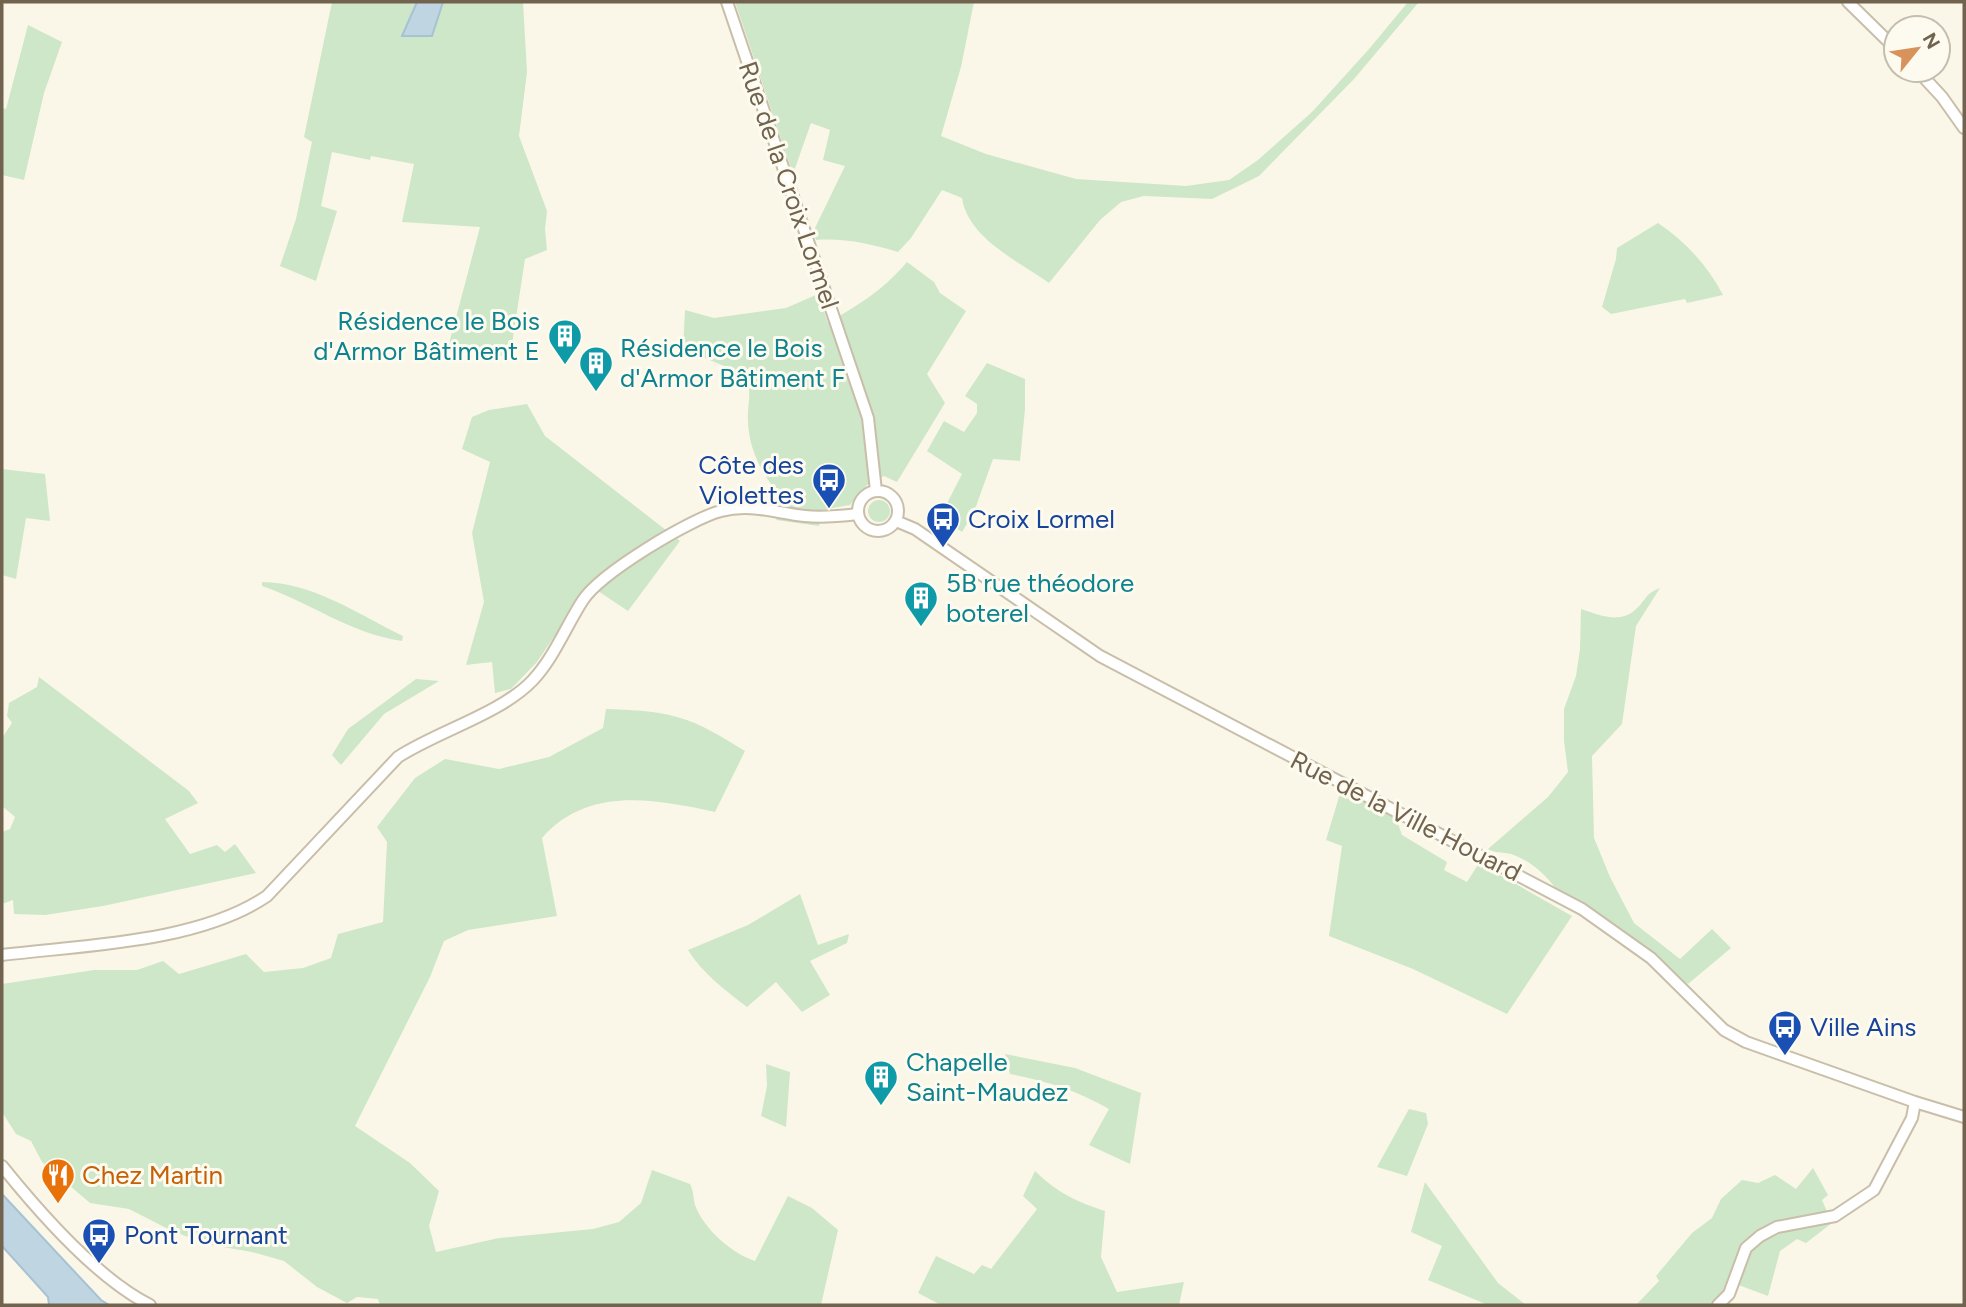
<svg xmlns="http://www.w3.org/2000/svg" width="1966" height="1307" viewBox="0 0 1966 1307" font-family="Figtree,sans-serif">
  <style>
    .green { fill: #cee7c8 }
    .water { fill: #bfd5e2; stroke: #a6c2d3; stroke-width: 2 }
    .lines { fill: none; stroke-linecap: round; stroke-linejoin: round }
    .secondary-casing { stroke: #c9bea9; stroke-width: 14 }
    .secondary { stroke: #fff; stroke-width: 10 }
    .labels { text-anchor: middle; stroke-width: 6; stroke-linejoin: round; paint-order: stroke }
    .street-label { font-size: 26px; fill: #72634f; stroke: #fdfbef }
    .culture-label { font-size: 26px; fill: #0d838f; stroke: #fdfbef; text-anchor: start }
    .transit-label { font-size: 26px; fill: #164399; stroke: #fdfbef; text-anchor: start }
    .food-label { font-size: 26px; fill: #c56008; stroke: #fdfbef; text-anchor: start }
  </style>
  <rect width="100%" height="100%" fill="#faf7e9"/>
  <!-- green -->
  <path class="green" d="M 332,2 L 523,2 L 527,72 L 519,136 L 547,211 L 545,229 L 547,250 L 525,259 L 512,344 L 502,356 L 482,355 L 449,344 L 480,227 L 402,222 L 414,164 L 371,156 L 370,160 L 332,152 L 321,206 L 337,211 L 316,281 L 280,266 L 296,219 L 312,142 L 304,137 Z
    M 735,2 L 974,2 L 961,67 L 941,136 L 986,154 L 1076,179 L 1186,186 L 1229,180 L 1258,160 L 1312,112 L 1369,49 L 1408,2 L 1419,2 L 1354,79 L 1259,176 L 1212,199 L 1144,196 L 1121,202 L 1100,220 L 1049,283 C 1018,261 968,238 962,198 L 942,190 L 911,238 L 898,252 C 870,244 845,238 816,240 L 813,232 L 845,166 L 823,160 L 830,130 L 811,123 L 793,174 Z
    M 28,25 L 62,42 L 44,93 L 24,180 L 2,175 L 2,108 L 6,109 Z
    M 1658,223 C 1685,241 1708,266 1723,295 L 1687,303 L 1685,299 L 1611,314 L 1602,307 L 1616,259 L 1617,248 Z
    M 907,262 L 934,282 L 940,293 L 966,311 L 927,374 L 945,403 L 897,482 L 884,476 L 867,485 L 850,505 L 822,510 L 819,526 L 776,520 L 785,501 C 762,477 746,446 748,412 C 749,396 751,391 746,375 L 683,349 L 685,310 L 714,318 L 786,308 L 818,294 L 828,323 C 861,303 881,292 907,262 Z
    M 987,363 L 1025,379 L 1025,409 L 1020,461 L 993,459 L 974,512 L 962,532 L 940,517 L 962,474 L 927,451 L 944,421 L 964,432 L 977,413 L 977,404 L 965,396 Z
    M 527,404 L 545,436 L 680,541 L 628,611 L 589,585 L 537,662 L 511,689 L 495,693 L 492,662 L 466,665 L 484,602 L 472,533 L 490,462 L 462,449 L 472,417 L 489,410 Z
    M 2,469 L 45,474 L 50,521 L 26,518 L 16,579 L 2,575 Z
    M868 511a11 11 0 1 1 22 0a11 11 0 1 1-22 0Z
    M 262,582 C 312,582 360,615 403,636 L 402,641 C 348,633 312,603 262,586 Z
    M 1660,588 L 1636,626 L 1622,724 L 1592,756 L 1594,838 L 1610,877 L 1634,923 L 1680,959 L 1712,929 L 1731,948 L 1688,984 L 1557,890 C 1544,873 1531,861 1511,854 C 1503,852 1496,854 1488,849 L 1548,797 L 1568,772 L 1564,741 L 1564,709 L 1576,676 L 1580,649 L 1581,609 C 1599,615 1619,624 1635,610 C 1646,601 1644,594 1660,588 Z
    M 39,677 L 189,791 L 198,803 L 165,819 L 190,854 L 217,845 L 225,852 L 235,844 L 256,873 L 103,906 L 45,915 L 14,914 L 13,900 L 2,904 L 2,832 L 10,829 L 15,817 L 2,806 L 2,738 L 12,723 L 7,716 L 9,703 L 37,687 Z
    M 416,679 L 439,681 L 384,714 L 341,765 L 332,755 L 348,729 Z
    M 606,709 C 629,710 654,710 677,717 C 701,723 723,738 745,751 L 715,812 C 654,799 588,786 542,838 L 557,916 L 468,930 L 444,941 L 430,977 L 355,1126 L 410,1163 L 439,1191 L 429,1226 L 436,1252 L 499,1238 L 593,1229 L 619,1222 L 641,1203 L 652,1170 L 690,1184 C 694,1192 693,1198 695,1205 C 704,1229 731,1253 755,1261 L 788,1196 L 812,1208 L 838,1230 L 821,1305 L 380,1305 L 378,1299 L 357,1297 L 347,1303 L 317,1287 L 284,1261 L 252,1252 L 206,1244 L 170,1230 L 129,1209 L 90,1203 L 42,1162 L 31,1141 L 16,1134 L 2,1112 L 2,984 L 94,970 L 137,970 L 163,961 L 179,974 L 246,954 L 264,972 L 303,968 L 331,958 L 338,934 L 383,922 L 387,842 L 377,827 L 415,778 L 445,759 L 499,769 L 549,757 L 603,728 Z
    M 1341,790 L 1396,818 L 1402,835 L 1447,862 L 1444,870 L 1467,882 L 1479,863 L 1572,916 L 1507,1014 L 1413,969 L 1329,936 L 1342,846 L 1326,840 Z
    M 800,894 L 818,945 L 849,934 L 847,943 L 810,961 L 830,995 L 802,1012 L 776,982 L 747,1007 C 725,990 703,974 688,950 L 748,925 Z
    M 1005,1054 L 1075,1068 L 1141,1093 L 1130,1164 L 1089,1145 L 1109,1109 C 1076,1090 1047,1081 1010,1074 Z
    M 766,1064 L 790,1072 L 786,1127 L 761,1116 L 767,1086 Z
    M 1409,1109 L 1426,1113 L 1428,1124 L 1407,1176 L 1377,1167 Z
    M 1813,1168 L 1828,1195 L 1822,1200 L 1832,1223 L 1806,1243 L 1797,1239 L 1780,1251 L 1768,1296 L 1728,1281 L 1723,1292 L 1711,1305 L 1636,1305 L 1659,1281 L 1656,1276 L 1692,1233 L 1712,1218 L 1721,1199 L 1742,1180 L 1758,1183 L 1775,1175 L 1796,1189 Z
    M 1035,1171 C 1058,1193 1075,1201 1105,1211 L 1101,1257 L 1117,1292 L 1184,1282 L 1179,1305 L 941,1305 L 918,1293 L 936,1256 L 974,1274 L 982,1265 L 991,1269 L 1037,1209 L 1023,1196 Z
    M 1425,1182 L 1498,1283 L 1526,1305 L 1488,1305 L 1428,1280 L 1442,1246 L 1411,1232 Z"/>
  <!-- water -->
  <path class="water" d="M 417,2 L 443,2 L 432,36 L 402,36 Z
    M 2,1194 L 101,1300 L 109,1305 L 49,1305 L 48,1297 L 2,1246 Z"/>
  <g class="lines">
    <!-- secondary casing -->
    <g class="secondary-casing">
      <path id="secondary" d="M 727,2 L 868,418 L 876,491
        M 1848,2 L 1896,49
        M 1917,70 L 1942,97 L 1964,128
        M858 511a20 20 0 1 1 40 0a20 20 0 1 1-40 0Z
        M 896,521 L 915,529 L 1100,656 L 1582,909 L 1651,958 L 1724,1030 L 1746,1042 L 1915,1102 L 1964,1117
        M 2,955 C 83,945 198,943 267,896 L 398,757 C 438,731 500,714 532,681 C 554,658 566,626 583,600 C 601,573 690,519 721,511 C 750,503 776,513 805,516 C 822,518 841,516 858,514
        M 2,1166 C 39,1212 98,1279 150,1305
        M 1718,1305 L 1729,1294 L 1746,1248 L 1760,1236 L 1777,1227 L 1835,1216 L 1874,1190 L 1912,1118 L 1915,1102"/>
    </g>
    <!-- secondary -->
    <use href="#secondary" class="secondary"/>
  </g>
  <!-- icons -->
  <defs>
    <g id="building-pin" transform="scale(1.75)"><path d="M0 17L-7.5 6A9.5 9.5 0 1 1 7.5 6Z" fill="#0f9aa8" stroke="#fdfbef"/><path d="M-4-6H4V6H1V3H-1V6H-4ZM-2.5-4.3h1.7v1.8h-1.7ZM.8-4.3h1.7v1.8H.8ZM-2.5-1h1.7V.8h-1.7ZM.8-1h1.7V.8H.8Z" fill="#fff"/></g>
    <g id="bus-pin" transform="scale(1.75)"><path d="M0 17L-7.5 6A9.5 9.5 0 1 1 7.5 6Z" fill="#1a4fb4" stroke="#fdfbef"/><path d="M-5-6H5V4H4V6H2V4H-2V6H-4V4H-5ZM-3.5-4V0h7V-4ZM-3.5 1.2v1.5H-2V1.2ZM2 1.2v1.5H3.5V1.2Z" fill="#fff"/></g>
    <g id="restaurant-pin" transform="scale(1.75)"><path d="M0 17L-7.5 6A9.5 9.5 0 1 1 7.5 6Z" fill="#e8710a" stroke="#fdfbef"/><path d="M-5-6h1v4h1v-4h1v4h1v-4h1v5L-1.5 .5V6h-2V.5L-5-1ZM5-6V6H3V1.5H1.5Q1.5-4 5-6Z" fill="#fff"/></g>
  </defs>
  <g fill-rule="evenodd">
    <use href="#building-pin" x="565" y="336"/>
    <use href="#building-pin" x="596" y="363"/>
    <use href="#bus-pin" x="829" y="480"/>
    <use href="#bus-pin" x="943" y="519"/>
    <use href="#building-pin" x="921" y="598"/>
    <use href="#bus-pin" x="1785" y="1027"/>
    <use href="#building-pin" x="881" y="1077"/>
    <use href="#restaurant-pin" x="58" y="1175"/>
    <use href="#bus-pin" x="99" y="1235"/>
  </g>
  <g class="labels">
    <!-- street labels -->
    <g class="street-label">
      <text transform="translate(789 185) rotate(71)" y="9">Rue de la Croix Lormel</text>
      <text transform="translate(1406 816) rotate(27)" y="9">Rue de la Ville Houard</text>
    </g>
    <!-- culture labels -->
    <g class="culture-label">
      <text x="540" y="330" text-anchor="end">Résidence le Bois<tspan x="540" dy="30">d'Armor Bâtiment E</tspan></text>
      <text x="620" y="357">Résidence le Bois<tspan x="620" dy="30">d'Armor Bâtiment F</tspan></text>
      <text x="946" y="592">5B rue théodore<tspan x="946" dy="30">boterel</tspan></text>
      <text x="906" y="1071">Chapelle<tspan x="906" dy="30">Saint-Maudez</tspan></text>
    </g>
    <!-- transit labels -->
    <g class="transit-label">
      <text x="804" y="474" text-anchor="end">Côte des<tspan x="804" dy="30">Violettes</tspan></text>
      <text x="968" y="528">Croix Lormel</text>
      <text x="1810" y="1036">Ville Ains</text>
      <text x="124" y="1244">Pont Tournant</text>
    </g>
    <!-- food labels -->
    <g class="food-label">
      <text x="82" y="1184">Chez Martin</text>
    </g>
  </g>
  <!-- border -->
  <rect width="1966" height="1307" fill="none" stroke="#72634f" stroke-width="7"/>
  <!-- north arrow -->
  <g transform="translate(1917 49) rotate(60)"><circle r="33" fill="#fdfbef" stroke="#c5beaf" stroke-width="2"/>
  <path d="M0-5L12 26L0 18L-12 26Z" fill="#d7935b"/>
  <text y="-10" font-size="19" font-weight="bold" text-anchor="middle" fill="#72634f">N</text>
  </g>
</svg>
